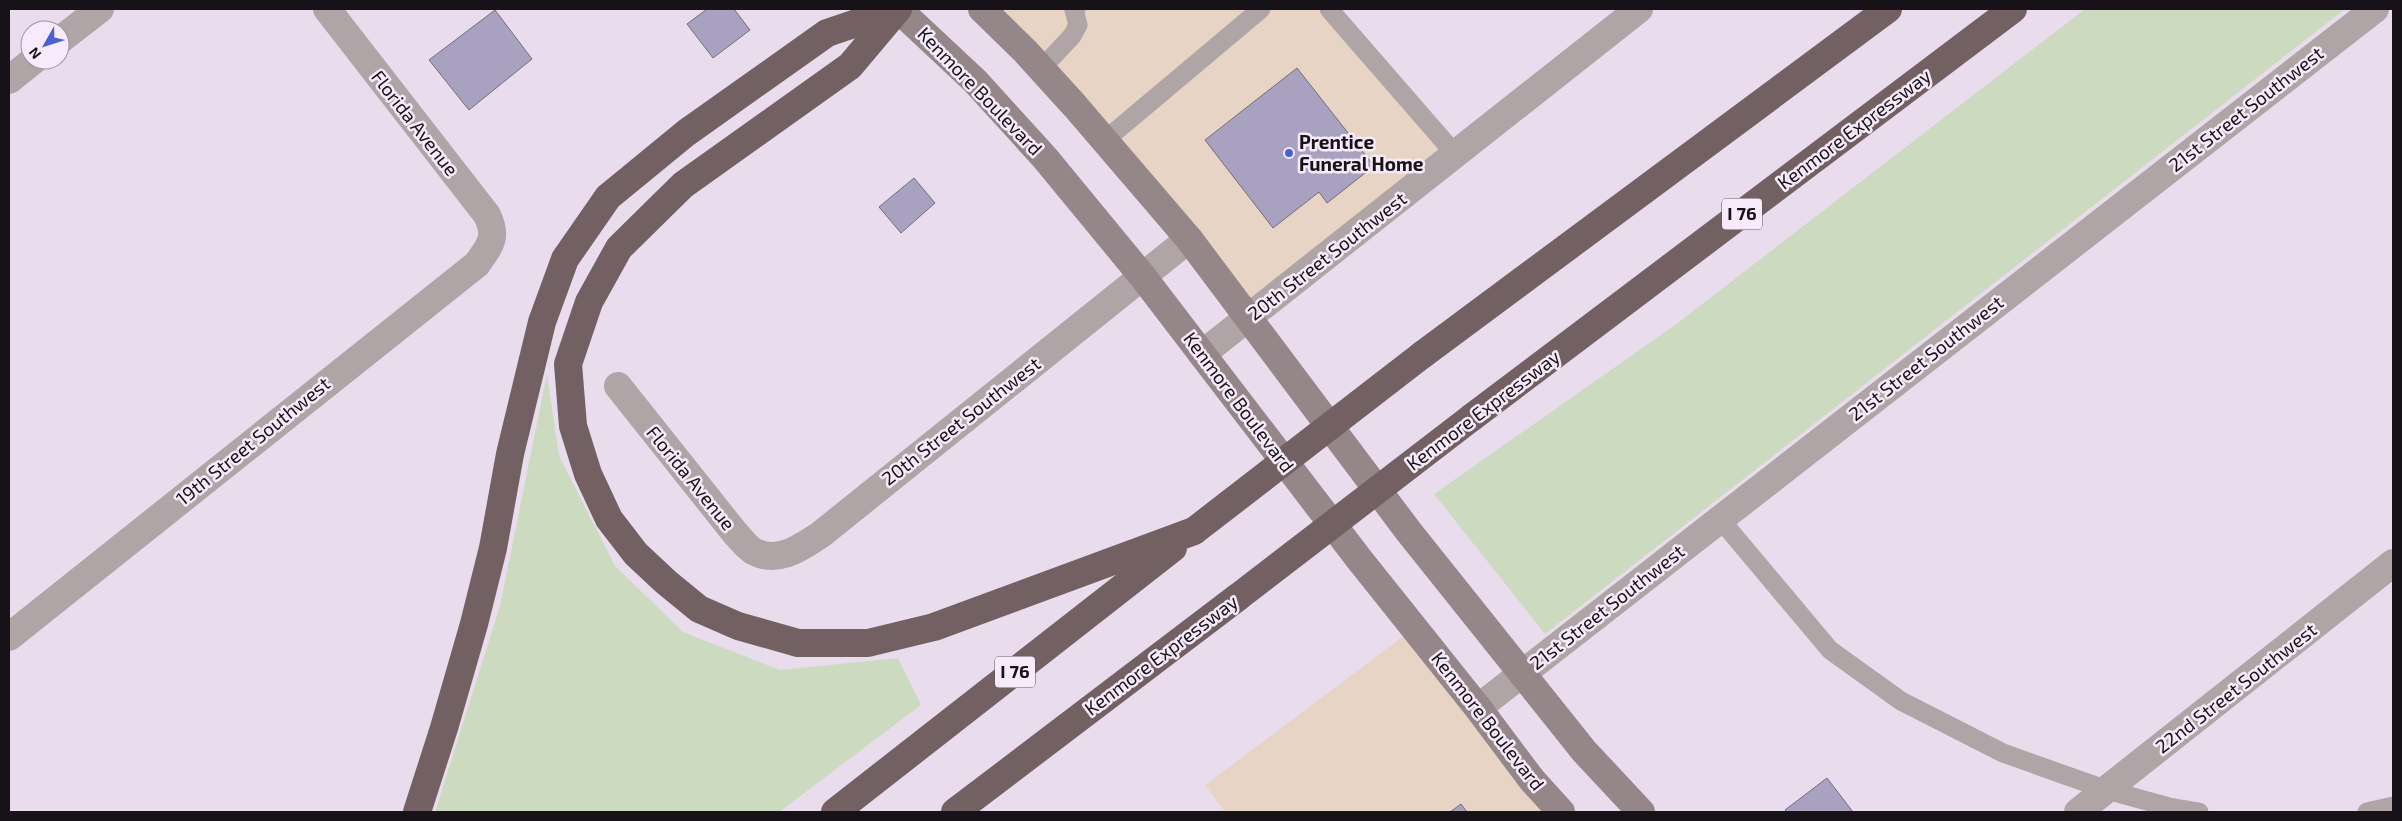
<svg xmlns="http://www.w3.org/2000/svg" width="2402" height="821" viewBox="0 0 2402 821" font-family="'Exo 2',sans-serif">
  <style>
    .commercial { fill: #e7d4c4 }
    .green { fill: #ccdac0 }
    .building { fill: #a9a1c0; stroke: #726e7e }
    .lines { fill: none; stroke-linecap: round; stroke-linejoin: round }
    .service { stroke: #afa5a6; stroke-width: 19 }
    .minor { stroke: #afa5a6; stroke-width: 28 }
    .secondary { stroke: #958789; stroke-width: 28 }
    .motorway { stroke: #736063; stroke-width: 28 }
    .motorway-bridge { stroke: #736063; stroke-width: 28 }
    .poi-dot { fill: #4961d5; stroke: #f7eafa; stroke-width: 2 }
    .labels { text-anchor: middle; stroke-width: 5; stroke-linejoin: round; paint-order: stroke }
    .shield { fill: #f7eafa; stroke: #5a535b; stroke-width: 1 }
    .shield-label { font-size: 18px; font-weight: bold; fill: #161217 }
    .street-label { font-size: 19px; fill: #161217; stroke: #f7eafa }
    .poi-label { font-size: 19px; font-weight: bold; fill: #161217; stroke: #f7eafa; text-anchor: start }
  </style>
  <rect width="100%" height="100%" fill="#e9dded"/>
  <!-- commercial -->
  <path class="commercial" d="M 998,9 L 1319,9 L 1443,153 L 1249,304 Z
    M 1414,628 L 1561,812 L 1225,812 L 1205,785 Z"/>
  <!-- green -->
  <path class="green" d="M 2085,9 L 2345,9 L 1545,634 L 1434,494 L 1675,325 Z
    M 547,374 L 559,456 L 615,566 L 683,632 L 780,670 L 898,658 L 921,705 L 779,812 L 435,812 L 500,606 Z"/>
  <!-- building -->
  <path class="building" d="M 707,9 L 734,9 L 750,30 L 713,58 L 687,24 Z
    M 495,10 L 532,59 L 469,110 L 429,60 Z
    M 1297,68 L 1374,166 L 1327,203 L 1319,192 L 1273,228 L 1205,140 Z
    M 914,178 L 935,203 L 901,233 L 879,207 Z
    M 1827,778 L 1853,812 L 1787,812 L 1785,810 Z
    M 1461,804 L 1467,812 L 1450,812 Z"/>
  <g class="lines">
    <!-- service -->
    <path class="service" d="M 1329,9 L 1455,154
      M 1041,69 L 1072,36 L 1078,25 L 1074,10 L 1076,9
      M 1104,141 L 1261,9
      M 1720,519 L 1830,650 L 1901,701 L 2003,753 L 2107,790 L 2169,807 L 2199,812
      M 2367,812 L 2393,806"/>
    <!-- minor -->
    <path class="minor" d="M 60,40 L 100,9
      M 9,80 L 34,60
      M 1202,354 L 1639,9
      M 618,386 L 735,533 C 741,539 748,549 755,552 C 779,564 801,547 820,535 L 1189,239
      M 9,637 L 477,264 C 490,245 498,238 487,215 L 327,9
      M 1478,708 L 2375,9
      M 2078,812 L 2393,563"/>
    <!-- secondary -->
    <path class="secondary" d="M 898,9 L 975,81 L 1045,158 L 1143,277 L 1359,559 L 1478,708 L 1532,780 L 1561,812
      M 982,9 L 1025,51 L 1075,106 L 1189,239 L 1409,532 L 1584,751 L 1641,812"/>
    <!-- motorway -->
    <path class="motorway" d="M 898,9 L 850,66 L 683,185 L 619,248 L 589,302 L 568,364 L 573,426 L 588,474 L 609,519 L 636,554 L 666,582 L 699,609 L 738,626 L 798,643 L 868,643 L 934,627 L 1194,531
      M 1422,355 L 1888,9
      M 1471,418 L 2013,9
      M 417,812 L 444,728 L 474,624 L 493,548 L 510,454 L 542,322 L 565,259 L 608,197 L 686,133 L 827,33 L 898,9
      M 835,812 L 1173,548
      M 955,812 L 1238,597"/>
    <!-- motorway-bridge -->
    <path class="motorway-bridge" d="M 1194,531 L 1422,355
      M 1238,597 L 1471,418"/>
  </g>
  <!-- markers -->
  <circle class="poi-dot" cx="1289" cy="153" r="5"/>
  <g class="labels">
    <!-- shield labels -->
    <g class="shield">
      <rect x="1722" y="198.5" width="40" height="31" rx="4"/>
      <rect x="995" y="656.5" width="40" height="31" rx="4"/>
    </g>
    <g class="shield-label">
      <text x="1742" y="220">I 76</text>
      <text x="1015" y="678">I 76</text>
    </g>
    <!-- street labels -->
    <g class="street-label">
      <text transform="translate(980 91) rotate(46)" y="7">Kenmore Boulevard</text>
      <text transform="translate(2246 109) rotate(-38)" y="7">21st Street Southwest</text>
      <text transform="translate(415 123) rotate(52)" y="7">Florida Avenue</text>
      <text transform="translate(1854 129) rotate(-37)" y="7">Kenmore Expressway</text>
      <text transform="translate(1327 256) rotate(-38)" y="7">20th Street Southwest</text>
      <text transform="translate(1926 358) rotate(-38)" y="7">21st Street Southwest</text>
      <text transform="translate(1239 402) rotate(53)" y="7">Kenmore Boulevard</text>
      <text transform="translate(1483 410) rotate(-37)" y="7">Kenmore Expressway</text>
      <text transform="translate(961 421) rotate(-38)" y="7">20th Street Southwest</text>
      <text transform="translate(253 441) rotate(-39)" y="7">19th Street Southwest</text>
      <text transform="translate(691 478) rotate(51)" y="7">Florida Avenue</text>
      <text transform="translate(1607 607) rotate(-38)" y="7">21st Street Southwest</text>
      <text transform="translate(1161 655) rotate(-37)" y="7">Kenmore Expressway</text>
      <text transform="translate(2236 688) rotate(-38)" y="7">22nd Street Southwest</text>
      <text transform="translate(1488 721) rotate(52)" y="7">Kenmore Boulevard</text>
    </g>
    <!-- poi labels -->
    <g class="poi-label">
      <text x="1299" y="149">Prentice<tspan x="1299" dy="22">Funeral Home</tspan></text>
    </g>
  </g>
  <!-- border -->
  <rect width="2402" height="821" fill="none" stroke="#161217" stroke-width="20"/>
  <!-- north arrow -->
  <g transform="translate(45 45) rotate(231)"><circle r="24" fill="#f7eafa" stroke="#9d949f"/>
  <path d="M0-4L9 19L0 12L-9 19Z" fill="#4961d5"/>
  <text y="-8" font-size="14" font-weight="bold" text-anchor="middle" fill="#161217">N</text>
  </g>
</svg>
